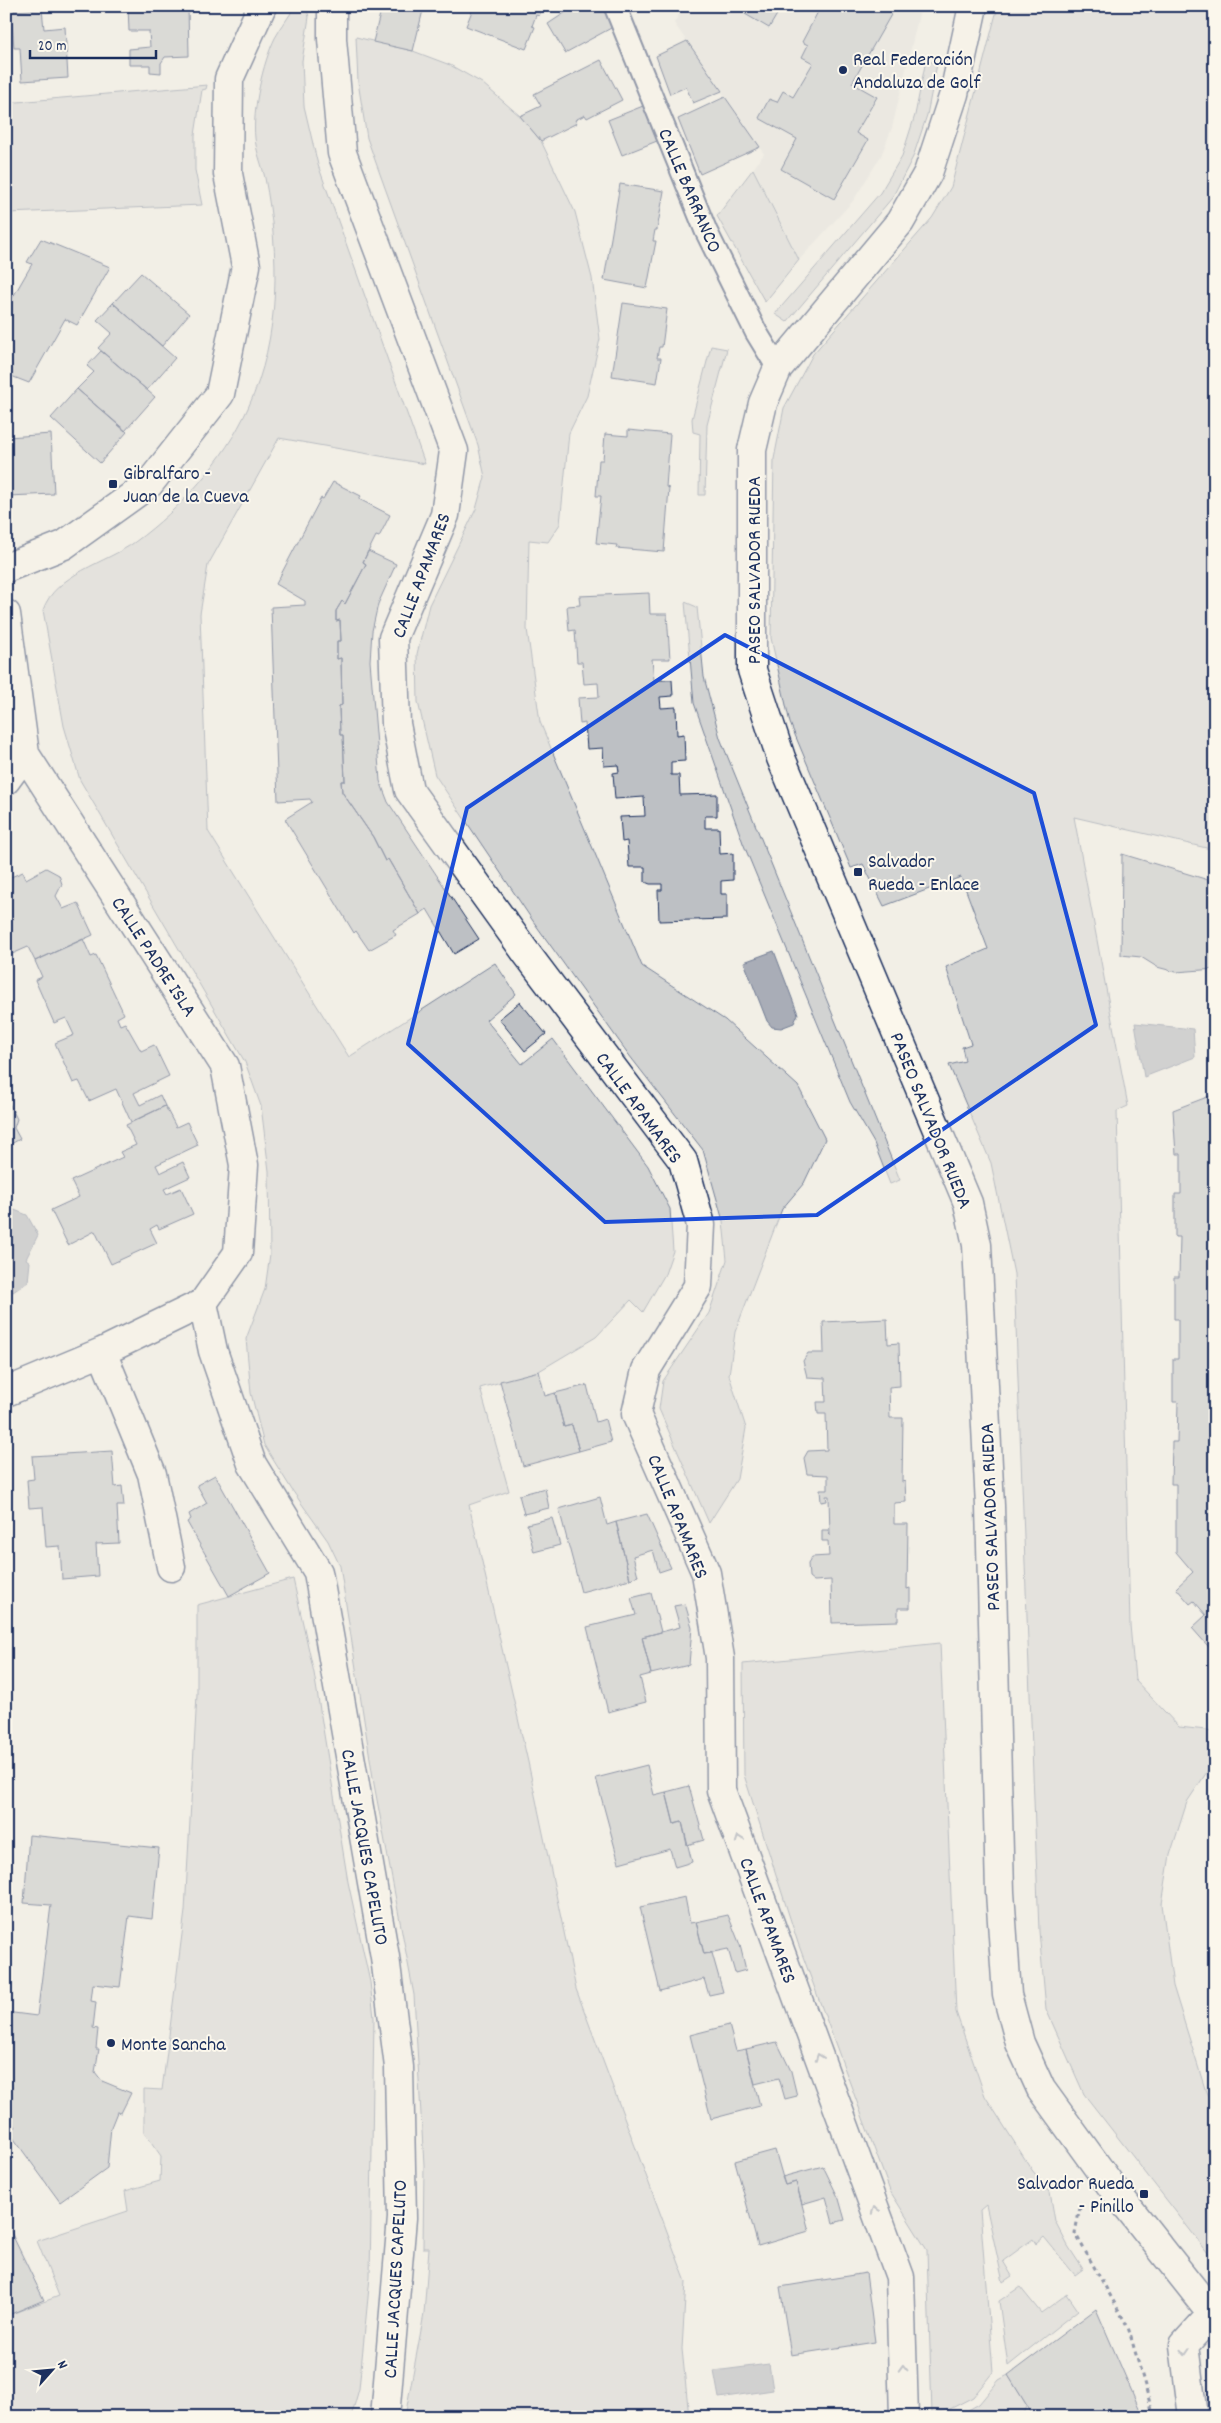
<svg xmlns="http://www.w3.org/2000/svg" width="1221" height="2423" viewBox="0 0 1221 2423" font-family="Dekko,sans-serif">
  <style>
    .built { fill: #e2e1dc }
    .green { fill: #d2d3d2; stroke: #768198 }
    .water { fill: #a9adb7; stroke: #707b93 }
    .building { fill: #bdc0c4; stroke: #1b2f5e }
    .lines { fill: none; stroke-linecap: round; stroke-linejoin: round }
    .lane-casing { stroke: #1b2f5e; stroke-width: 25 }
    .street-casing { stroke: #1b2f5e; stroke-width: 31 }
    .secondary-casing { stroke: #1b2f5e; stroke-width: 31 }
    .path { stroke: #1b2f5e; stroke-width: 3; stroke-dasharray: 4 4; stroke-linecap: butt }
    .lane { stroke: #fbf7ec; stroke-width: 21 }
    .street { stroke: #fbf7ec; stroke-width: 28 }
    .secondary { stroke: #fbf7ec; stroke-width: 28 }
    .oneway { stroke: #8b93a5 }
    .marked { fill: none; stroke: #1d4ed8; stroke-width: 4; stroke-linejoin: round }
    .poi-dot { fill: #1b2f5e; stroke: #fbf7ec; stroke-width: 2 }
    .labels { text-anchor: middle; stroke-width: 4; stroke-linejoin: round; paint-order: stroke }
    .poi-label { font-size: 20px; fill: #1b2f5e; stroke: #fbf7ec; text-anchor: start }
    .street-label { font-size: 20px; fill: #1b2f5e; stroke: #fbf7ec }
  </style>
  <rect width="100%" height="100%" fill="#f2efe6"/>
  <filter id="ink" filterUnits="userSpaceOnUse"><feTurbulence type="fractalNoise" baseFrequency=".02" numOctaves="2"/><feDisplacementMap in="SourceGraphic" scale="10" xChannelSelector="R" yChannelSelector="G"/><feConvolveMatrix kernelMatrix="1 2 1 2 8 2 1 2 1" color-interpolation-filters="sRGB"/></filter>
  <g filter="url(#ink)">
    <!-- built -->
    <path class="built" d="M 684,6 L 921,6 L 892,128 L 881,156 L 853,201 L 799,260 L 753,169 L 764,154 L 674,23 Z"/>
    <!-- green -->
    <path class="green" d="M 295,6 L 306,6 L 309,17 L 302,61 L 304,106 L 318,165 L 425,464 L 279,438 L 208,565 L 200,614 L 208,831 L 349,1057 L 495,963 L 516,994 L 486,1020 L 522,1064 L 553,1039 L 648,1166 L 670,1209 L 673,1251 L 665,1274 L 643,1312 L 631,1300 L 596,1337 L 539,1371 L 480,1388 L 509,1491 L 469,1505 L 528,1762 L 576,1989 L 686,2282 L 682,2349 L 689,2417 L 405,2417 L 424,2314 L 429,2248 L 423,2248 L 424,2165 L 414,1995 L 374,1784 L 340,1566 L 328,1541 L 292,1490 L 264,1445 L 251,1393 L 246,1339 L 265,1289 L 270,1254 L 269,1171 L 261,1106 L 245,1062 L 80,780 L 64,726 L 43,610 C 55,574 106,563 135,542 C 181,508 224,461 248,408 C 281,336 280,254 265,178 C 262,165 256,151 255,138 C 252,111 263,62 275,38 C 281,27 289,17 295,6 Z
      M 998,6 L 1215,6 L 1215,850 L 1074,817 L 1128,1106 L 1117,1111 L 1130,1625 L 1135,1680 L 1179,1727 L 1215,1731 L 1215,1760 L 1187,1802 L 1170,1855 L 1162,1904 L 1173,1986 L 1206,2092 L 1215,2109 L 1215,2262 L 1084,2094 L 1046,2009 L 1039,1931 L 1014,1274 L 991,1163 L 949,1065 L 965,1061 L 962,1047 L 971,1044 L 946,967 L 988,949 L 961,877 L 884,906 L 863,864 L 851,868 L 790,723 L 771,638 L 774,459 L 784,408 L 813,354 L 932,218 L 951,187 Z
      M 356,37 L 413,51 L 450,65 L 482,83 L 520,116 L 541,141 L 575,212 L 592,278 L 600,339 L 587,396 L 569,433 L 560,524 L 548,542 L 529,540 L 527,629 L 540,722 L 642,966 L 725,1020 L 798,1086 L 825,1139 L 804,1183 L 782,1209 L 735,1332 L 729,1375 L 746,1428 L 737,1479 L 709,1523 L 659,1409 L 663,1381 L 709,1313 L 727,1260 L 723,1221 L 703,1150 L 629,1055 L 533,921 L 435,775 L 418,702 L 417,654 L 429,605 L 476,509 L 485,477 L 478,445 L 367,138 L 358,82 Z
      M 926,60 L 937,64 L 927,115 L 913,157 L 892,198 L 787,322 L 775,314 L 880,193 L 902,156 L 915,115 Z
      M 207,85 L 206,89 L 202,90 L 195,135 L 195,170 L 202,205 L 8,213 L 6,103 Z
      M 753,169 L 799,260 L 765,302 L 717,216 Z
      M 711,346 L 727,349 L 707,425 L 705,495 L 699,495 L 700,434 L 693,432 L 692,419 Z
      M 685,602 L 697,607 L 704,677 L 720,738 L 900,1180 L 890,1184 L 874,1143 L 850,1102 L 743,843 L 694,703 Z
      M 293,1579 L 314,1673 L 348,1882 L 370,1982 L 374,2018 L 370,2277 L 359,2389 L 351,2417 L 6,2417 L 6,2316 L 59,2296 L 37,2241 L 128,2211 L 125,2191 L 160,2181 L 161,2156 L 144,2132 L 144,2089 L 162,2090 L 185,1911 L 197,1694 L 197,1605 Z
      M 940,1643 L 956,2012 L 985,2096 L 1032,2170 L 1050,2192 L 1055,2221 L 1068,2246 L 1083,2269 L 1075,2275 L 1044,2237 L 1036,2244 L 1033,2239 L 1003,2261 L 1012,2276 L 1003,2282 L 986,2205 L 980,2210 L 993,2372 L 973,2397 L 950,2409 L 932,2414 L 927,2250 L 890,2191 L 798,1943 L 744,1775 L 743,1664 Z
      M 1020,2287 L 1041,2313 L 1067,2294 L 1078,2310 L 1008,2366 L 999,2301 Z
      M 1008,2375 L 1027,2406 L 1023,2417 L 956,2417 L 979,2404 L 999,2380 Z"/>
    <!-- water -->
    <path class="water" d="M 774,951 L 798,1014 L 794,1023 L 781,1028 L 772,1027 L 767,1021 L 744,962 Z
      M 1135,1023 L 1193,1029 L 1195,1057 L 1144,1077 Z
      M 12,1209 L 27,1215 L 38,1235 L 26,1259 L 30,1262 L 28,1282 L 13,1292 L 6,1291 L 6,1212 Z
      M 769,2364 L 773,2390 L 719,2398 L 714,2371 Z"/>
    <!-- building -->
    <path class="building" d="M 128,6 L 188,6 L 189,56 L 165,57 L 161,63 L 161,73 L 150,72 L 150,65 L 129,65 L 129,49 L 150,47 L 149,31 L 129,31 Z
      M 382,6 L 424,6 L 413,51 L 373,42 Z
      M 474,6 L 543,6 L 539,16 L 536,15 L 532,26 L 535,27 L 526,49 L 466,26 Z
      M 575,6 L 602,6 L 613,27 L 565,53 L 548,24 Z
      M 749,6 L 782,6 L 769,28 L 745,14 Z
      M 821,6 L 896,6 L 852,83 L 877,97 L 856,133 L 868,140 L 834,199 L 781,169 L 797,139 L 759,118 L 769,99 L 777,102 L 783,91 L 793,97 L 813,63 L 802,57 L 808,45 L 802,42 Z
      M 42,9 L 44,29 L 65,27 L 68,78 L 22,81 L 20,48 L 14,48 L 11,11 Z
      M 687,41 L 722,91 L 693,103 L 686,87 L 670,94 L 656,56 Z
      M 601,60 L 622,100 L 587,118 L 585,115 L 575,120 L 577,123 L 541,141 L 520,116 L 541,106 L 534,94 Z
      M 725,97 L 760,147 L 700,174 L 678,119 Z
      M 643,106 L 657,141 L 622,155 L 608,120 Z
      M 620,184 L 664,191 L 657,230 L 655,230 L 653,241 L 656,241 L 647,288 L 604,280 Z
      M 41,239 L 110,267 L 77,325 L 65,319 L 29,383 L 6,374 L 6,309 L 32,264 L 27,262 Z
      M 141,273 L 189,314 L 162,346 L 113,303 Z
      M 113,303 L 175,358 L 147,390 L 98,348 L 112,333 L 97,320 Z
      M 623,303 L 667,309 L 662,347 L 659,347 L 657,358 L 661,358 L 657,383 L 612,376 Z
      M 101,351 L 155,397 L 125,431 L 77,389 L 94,372 L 87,366 Z
      M 77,389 L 127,432 L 100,463 L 51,418 Z
      M 6,424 L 8,424 L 8,496 L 6,496 Z
      M 628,430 L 670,434 L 666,487 L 669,488 L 664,552 L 616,548 L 617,545 L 596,543 L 601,496 L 596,496 L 599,460 L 603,460 L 605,434 L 628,436 Z
      M 51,434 L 54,494 L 8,496 L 8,437 Z
      M 333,482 L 361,496 L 359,499 L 390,515 L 379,537 L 376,536 L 363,562 L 366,564 L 345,604 L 342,601 L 336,611 L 336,621 L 340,620 L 341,641 L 337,641 L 337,659 L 341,658 L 342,705 L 339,706 L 340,735 L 343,735 L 345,781 L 341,781 L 342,792 L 373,837 L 385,861 L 388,859 L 420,914 L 393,930 L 396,935 L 369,950 L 356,931 L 354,933 L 285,819 L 312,802 L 310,799 L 278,801 L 271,607 L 305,605 L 305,601 L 276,584 L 321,498 L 323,499 Z
      M 368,551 L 396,564 L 378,604 L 372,631 L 370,661 L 380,781 L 388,802 L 479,939 L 454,954 L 427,909 L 420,914 L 388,859 L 385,861 L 373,837 L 342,792 L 341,781 L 345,781 L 343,735 L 340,735 L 339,706 L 342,705 L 341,658 L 337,659 L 337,641 L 341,641 L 340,620 L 336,621 L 336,611 L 342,601 L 345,604 L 366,564 L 363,562 Z
      M 649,593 L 650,614 L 667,614 L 670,659 L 652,659 L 654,680 L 672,680 L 673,696 L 660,697 L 661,708 L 676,707 L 677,735 L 684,734 L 685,761 L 671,762 L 671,775 L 679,775 L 680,795 L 717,794 L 717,816 L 705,816 L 705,828 L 719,828 L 720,854 L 733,853 L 733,880 L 721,881 L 721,894 L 727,894 L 727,919 L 659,921 L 658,890 L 662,890 L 662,884 L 650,884 L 645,882 L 645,867 L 629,867 L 627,841 L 622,842 L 620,817 L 645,816 L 644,797 L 615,799 L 613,773 L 619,772 L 618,765 L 604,766 L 603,748 L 587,749 L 585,723 L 580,724 L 578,698 L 599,697 L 598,683 L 584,684 L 582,662 L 577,662 L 575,630 L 569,631 L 567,606 L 580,605 L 579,596 Z
      M 1122,854 L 1215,882 L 1215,969 L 1176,972 L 1157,967 L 1141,957 L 1121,955 Z
      M 46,868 L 59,875 L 62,884 L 56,896 L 63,909 L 78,903 L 93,935 L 35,961 L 28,947 L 10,955 L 6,946 L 6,879 L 23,872 L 26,879 Z
      M 83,939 L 91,957 L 96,955 L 124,1014 L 117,1018 L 120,1025 L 125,1023 L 141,1051 L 154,1045 L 169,1076 L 134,1093 L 140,1105 L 160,1095 L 165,1106 L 131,1122 L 116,1089 L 89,1101 L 79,1081 L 73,1083 L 55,1043 L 74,1035 L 66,1018 L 54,1023 L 35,980 L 42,977 L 35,961 Z
      M 520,1002 L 546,1034 L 525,1051 L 499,1019 Z
      M 1215,1094 L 1215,1654 L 1192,1628 L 1206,1615 L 1194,1601 L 1190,1604 L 1176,1588 L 1193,1572 L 1176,1552 L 1176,1484 L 1171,1484 L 1172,1442 L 1177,1442 L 1178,1402 L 1173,1402 L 1173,1359 L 1178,1359 L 1178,1319 L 1174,1319 L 1174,1277 L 1179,1277 L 1180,1237 L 1175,1237 L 1175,1194 L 1181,1194 L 1181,1154 L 1176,1154 L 1173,1110 Z
      M 6,1097 L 17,1119 L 14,1128 L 20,1139 L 9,1145 L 6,1140 Z
      M 165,1106 L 176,1127 L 187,1122 L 198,1145 L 156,1165 L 160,1173 L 183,1162 L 190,1177 L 164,1189 L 167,1194 L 181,1188 L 193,1214 L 159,1229 L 157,1225 L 150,1229 L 157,1243 L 111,1264 L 95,1231 L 68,1245 L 51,1210 L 79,1197 L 71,1181 L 123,1157 L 120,1152 L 136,1145 L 126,1125 Z
      M 887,1319 L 888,1344 L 899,1343 L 900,1386 L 889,1387 L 890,1418 L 903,1418 L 902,1482 L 905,1481 L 906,1502 L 894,1503 L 894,1524 L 908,1524 L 907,1589 L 910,1588 L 910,1608 L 898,1608 L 898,1621 L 832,1623 L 831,1580 L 814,1581 L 809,1577 L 808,1564 L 812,1557 L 829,1556 L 828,1541 L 822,1541 L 822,1530 L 828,1530 L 830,1536 L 829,1496 L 826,1496 L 827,1501 L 821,1502 L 820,1490 L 828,1490 L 828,1475 L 807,1474 L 804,1458 L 808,1451 L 827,1450 L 826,1414 L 818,1414 L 817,1402 L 826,1402 L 825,1378 L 807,1377 L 803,1361 L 808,1353 L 824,1353 L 823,1322 Z
      M 539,1371 L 545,1396 L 555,1393 L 564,1427 L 572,1425 L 579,1451 L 523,1466 L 500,1381 Z
      M 587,1385 L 596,1422 L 605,1419 L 611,1442 L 579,1451 L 572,1425 L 564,1427 L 555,1393 Z
      M 112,1451 L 115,1487 L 122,1486 L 124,1506 L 117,1506 L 119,1543 L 96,1544 L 98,1576 L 62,1579 L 60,1546 L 46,1547 L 43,1507 L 29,1508 L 27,1480 L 34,1479 L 32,1456 Z
      M 215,1475 L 270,1573 L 229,1596 L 187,1522 L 191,1519 L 189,1514 L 207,1503 L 197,1485 Z
      M 545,1488 L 549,1508 L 524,1514 L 519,1495 Z
      M 600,1497 L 607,1525 L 616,1522 L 630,1579 L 581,1592 L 559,1509 Z
      M 647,1514 L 671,1568 L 659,1572 L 653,1550 L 633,1556 L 638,1576 L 630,1579 L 616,1522 Z
      M 552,1518 L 560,1545 L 534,1552 L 527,1524 Z
      M 651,1593 L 661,1632 L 642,1637 L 651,1674 L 640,1677 L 646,1702 L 608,1712 L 587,1627 L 636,1615 L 631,1598 Z
      M 685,1604 L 692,1627 L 689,1665 L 651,1674 L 642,1637 L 680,1627 L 674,1606 Z
      M 647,1765 L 654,1795 L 666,1792 L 674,1824 L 682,1822 L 692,1862 L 675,1867 L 670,1849 L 619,1863 L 596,1778 Z
      M 689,1786 L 704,1840 L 687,1845 L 682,1822 L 674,1824 L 666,1792 Z
      M 29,1835 L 159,1848 L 152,1919 L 129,1916 L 120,1987 L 93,1984 L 91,2001 L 96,2002 L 93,2028 L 98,2029 L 96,2049 L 99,2049 L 95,2072 L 102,2081 L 131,2093 L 121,2113 L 117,2112 L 111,2127 L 107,2168 L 60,2202 L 9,2132 L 16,2127 L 6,2114 L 6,2012 L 37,2016 L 51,1905 L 24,1903 Z
      M 685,1897 L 690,1923 L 696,1922 L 704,1954 L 712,1953 L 723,1992 L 709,1995 L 704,1979 L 660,1991 L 640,1907 Z
      M 728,1915 L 740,1945 L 746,1970 L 735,1973 L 728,1949 L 704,1954 L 696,1922 Z
      M 729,2025 L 736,2051 L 746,2049 L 760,2106 L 711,2119 L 690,2035 Z
      M 777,2042 L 791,2071 L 797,2096 L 785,2099 L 779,2078 L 755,2084 L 746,2049 Z
      M 775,2150 L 785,2185 L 796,2182 L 809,2231 L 758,2246 L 735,2161 Z
      M 823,2166 L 839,2199 L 845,2220 L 833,2223 L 826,2197 L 802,2204 L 796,2182 L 785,2185 L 782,2177 Z
      M 6,2222 L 44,2300 L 6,2316 Z
      M 866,2273 L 875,2342 L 791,2355 L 780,2287 Z
      M 1096,2309 L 1143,2417 L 1034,2417 L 1008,2375 Z"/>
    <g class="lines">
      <!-- lane casing -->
      <g class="lane-casing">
        <path id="lane" d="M 615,6 L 706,231 L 756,332 L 778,368"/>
      </g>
      <!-- street casing -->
      <g class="street-casing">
        <path id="street" d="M 332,6 L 332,39 L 342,153 L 454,451 L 445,515 L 393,638 L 396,724 L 409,790 L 527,954 L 683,1161 L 701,1225 L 698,1286 L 646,1370 L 636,1414 L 706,1573 L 720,1658 L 721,1790 L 900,2277 L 904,2417
          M 6,568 L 64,545 L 149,484 L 220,394 L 246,266 L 228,174 L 229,79 L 262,6
          M 6,614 L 25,754 L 225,1066 L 244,1165 L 238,1253 L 203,1303 L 102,1352 L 6,1392
          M 6,780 L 25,754
          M 203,1303 L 213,1351 L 252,1464 L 318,1572 L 385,1957 L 399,2067 L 402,2218 L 385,2417
          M 102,1352 L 152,1474 L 171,1567
          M 1193,2417 L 1184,2345 L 1212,2314"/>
      </g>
      <!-- secondary casing -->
      <g class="secondary-casing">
        <path id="secondary" d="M 973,6 L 954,94 L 928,173 L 900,222 L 778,368 L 763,403 L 752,450 L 752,670 L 781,758 L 968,1203 L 977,1245 L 990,1506 L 1000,1892 L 1007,1995 L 1020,2043 L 1041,2089 L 1112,2187 L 1215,2317"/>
      </g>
      <!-- path -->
      <path class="path" d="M 1080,2207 L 1075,2233 L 1128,2327 L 1154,2417"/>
      <!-- lane -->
      <use href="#lane" class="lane"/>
      <!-- street -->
      <use href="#street" class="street"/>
      <!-- secondary -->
      <use href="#secondary" class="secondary"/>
    </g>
    <!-- one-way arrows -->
    <defs><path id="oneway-chevron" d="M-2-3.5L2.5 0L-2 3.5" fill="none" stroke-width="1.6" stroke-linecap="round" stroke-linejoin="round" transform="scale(1.25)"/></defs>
    <g class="oneway">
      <use href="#oneway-chevron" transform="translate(739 1839) rotate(-110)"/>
      <use href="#oneway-chevron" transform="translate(819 2057) rotate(-110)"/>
      <use href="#oneway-chevron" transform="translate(875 2210) rotate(-110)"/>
      <use href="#oneway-chevron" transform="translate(1185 2352) rotate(87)"/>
      <use href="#oneway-chevron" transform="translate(903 2368) rotate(-92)"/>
    </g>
  </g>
  <!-- marked area -->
  <path d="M0 0H1221V2423H0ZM 725,635 L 1034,793 L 1096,1025 L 817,1215 L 605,1222 L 408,1044 L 467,808 Z" fill="#f2efe6" fill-opacity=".55" fill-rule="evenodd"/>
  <path class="marked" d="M 725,635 L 1034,793 L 1096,1025 L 817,1215 L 605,1222 L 408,1044 L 467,808 Z"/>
  <!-- markers -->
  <g class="poi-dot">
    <circle cx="843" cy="70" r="5"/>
    <rect x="108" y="479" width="10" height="10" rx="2.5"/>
    <rect x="853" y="867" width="10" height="10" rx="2.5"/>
    <circle cx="111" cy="2043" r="5"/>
    <rect x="1139" y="2189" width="10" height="10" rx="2.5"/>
  </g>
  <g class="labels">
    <!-- poi labels -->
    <g class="poi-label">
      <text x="853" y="65">Real Federación<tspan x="853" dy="23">Andaluza de Golf</tspan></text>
      <text x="123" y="479">Gibralfaro -<tspan x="123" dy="23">Juan de la Cueva</tspan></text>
      <text x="868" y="867">Salvador<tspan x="868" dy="23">Rueda - Enlace</tspan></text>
      <text x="121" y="2050">Monte Sancha</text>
      <text x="1134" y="2189" text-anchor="end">Salvador Rueda<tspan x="1134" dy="23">- Pinillo</tspan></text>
    </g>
    <!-- street labels -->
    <g class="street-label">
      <text transform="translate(691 190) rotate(67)" y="7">CALLE BARRANCO</text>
      <text transform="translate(753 570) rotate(-90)" y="7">PASEO SALVADOR RUEDA</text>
      <text transform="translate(420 575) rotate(-69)" y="7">CALLE APAMARES</text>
      <text transform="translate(155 956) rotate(57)" y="7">CALLE PADRE ISLA</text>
      <text transform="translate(640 1107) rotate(54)" y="7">CALLE APAMARES</text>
      <text transform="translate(932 1120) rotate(68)" y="7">PASEO SALVADOR RUEDA</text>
      <text transform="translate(679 1516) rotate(68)" y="7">CALLE APAMARES</text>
      <text transform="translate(989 1517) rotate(-92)" y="7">PASEO SALVADOR RUEDA</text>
      <text transform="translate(366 1847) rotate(80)" y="7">CALLE JACQUES CAPELUTO</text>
      <text transform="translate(769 1920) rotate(70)" y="7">CALLE APAMARES</text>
      <text transform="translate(394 2279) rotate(-87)" y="7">CALLE JACQUES CAPELUTO</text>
    </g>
  </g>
  <!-- margin -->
  <rect width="1221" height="2423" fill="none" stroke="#fbf7ec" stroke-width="25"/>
  <rect x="12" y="12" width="1196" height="2398" fill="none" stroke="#1b2f5e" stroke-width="2" filter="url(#ink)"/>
  <!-- north arrow -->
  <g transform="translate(52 2370) rotate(63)" stroke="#fbf7ec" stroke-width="4" paint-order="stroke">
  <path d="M0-4L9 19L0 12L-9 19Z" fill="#1b2f5e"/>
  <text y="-8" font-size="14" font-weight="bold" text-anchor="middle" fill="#1b2f5e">N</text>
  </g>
  <!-- scale -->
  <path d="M30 50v8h126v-8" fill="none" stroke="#1b2f5e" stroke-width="2.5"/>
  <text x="38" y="50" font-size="15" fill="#1b2f5e" stroke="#fbf7ec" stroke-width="4" paint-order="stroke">20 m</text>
</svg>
